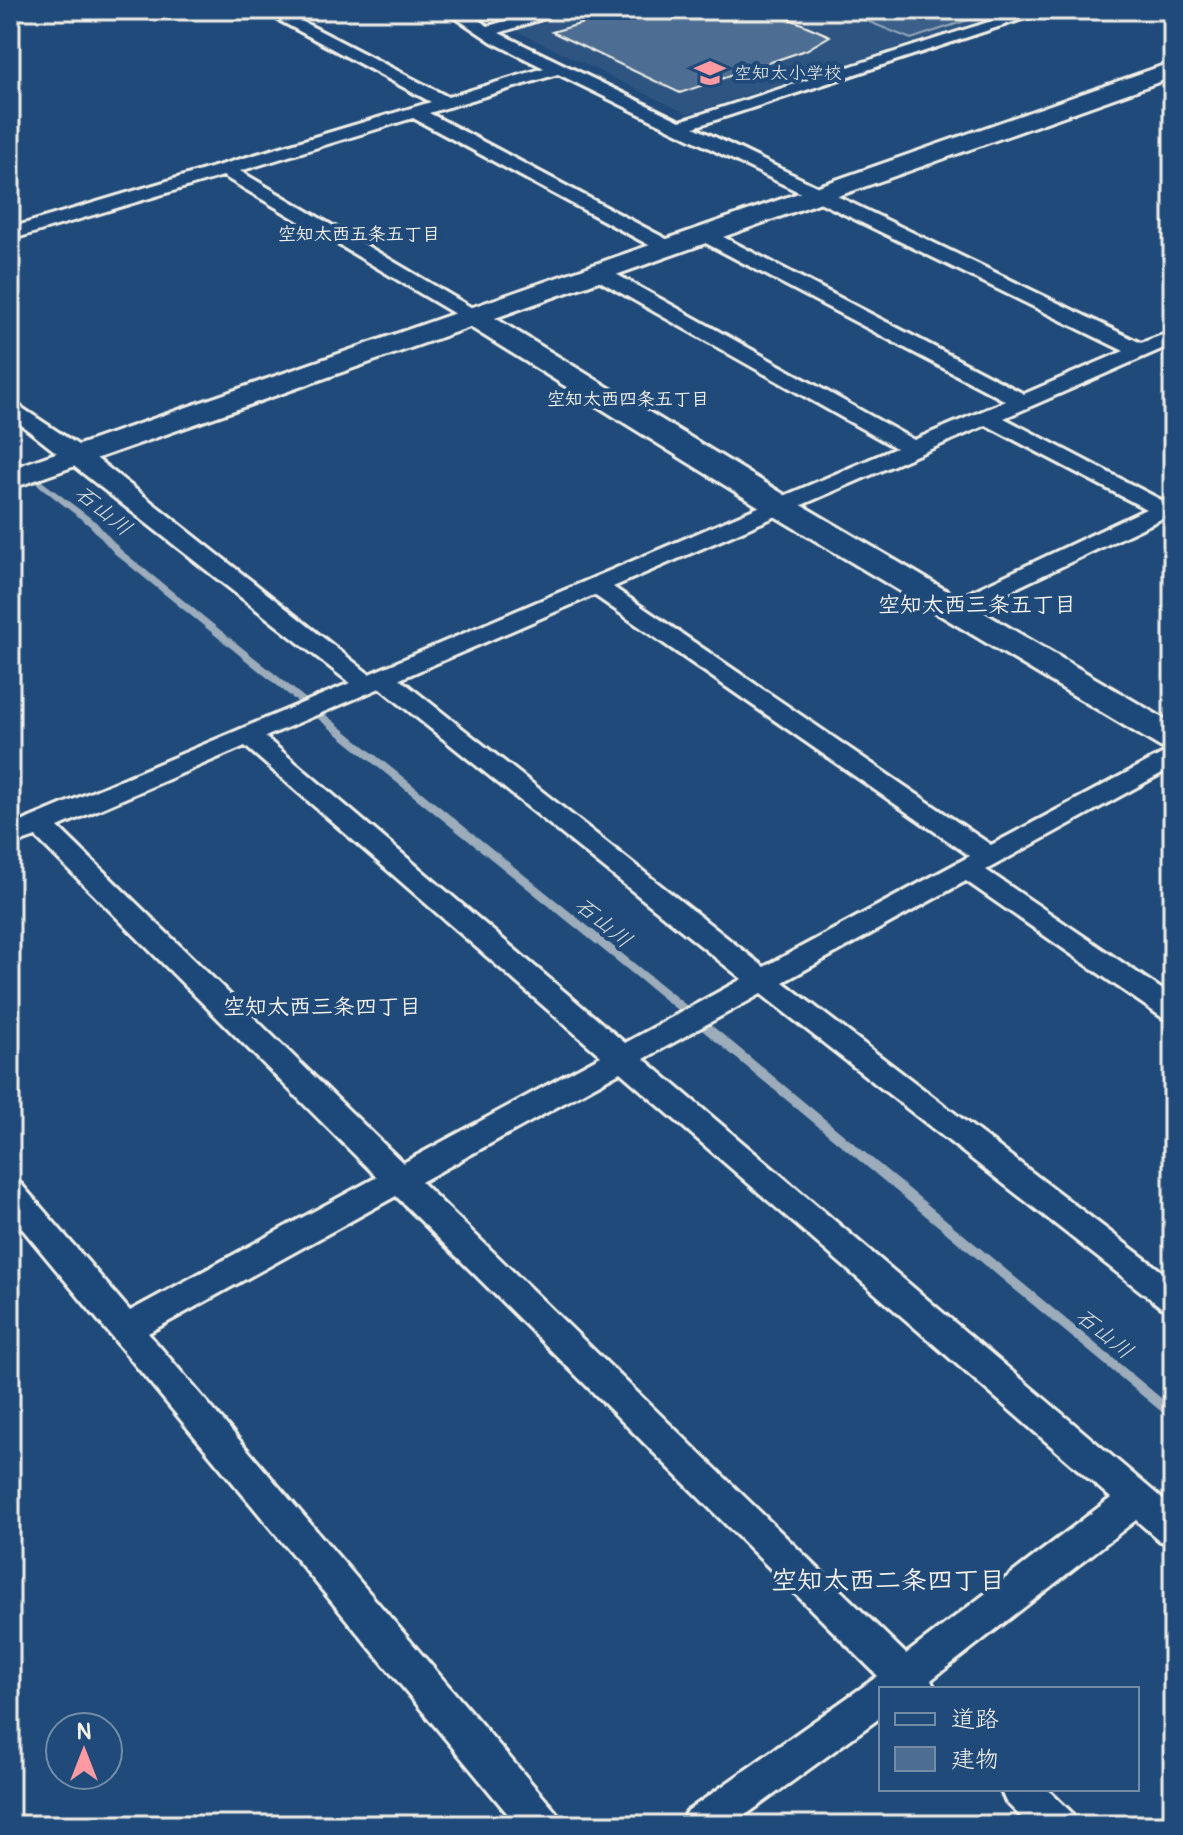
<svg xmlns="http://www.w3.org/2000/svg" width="1183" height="1835" viewBox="0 0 1183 1835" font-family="Pangolin,'Klee One',sans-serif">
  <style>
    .built { fill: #2d5581 }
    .green { fill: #3a5f88; stroke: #97a8b8; stroke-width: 2 }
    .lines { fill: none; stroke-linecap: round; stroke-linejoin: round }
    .stream { fill: #9cacbb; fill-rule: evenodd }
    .building { fill: #4d6e92; stroke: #f4f1e8; stroke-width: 2 }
    .street-casing { stroke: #f4f1e8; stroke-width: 6 }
    .secondary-casing { stroke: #f4f1e8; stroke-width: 6 }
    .street { fill: #1f4a7a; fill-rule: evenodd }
    .secondary { fill: #1f4a7a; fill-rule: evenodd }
    .labels { text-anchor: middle; stroke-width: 8; stroke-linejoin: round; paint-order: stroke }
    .far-poi-label { font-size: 18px; fill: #f4f1e8; stroke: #1f4a7a; text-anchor: start }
    .far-neighbourhood-label { font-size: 18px; font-weight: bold; fill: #f4f1e8; stroke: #1f4a7a }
    .water-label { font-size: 22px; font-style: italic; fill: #dee0dd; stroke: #1f4a7a }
    .neighbourhood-label { font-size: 22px; font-weight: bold; fill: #f4f1e8; stroke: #1f4a7a }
    .near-neighbourhood-label { font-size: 26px; font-weight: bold; fill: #f4f1e8; stroke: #1f4a7a }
  </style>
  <rect width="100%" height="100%" fill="#1f4a7a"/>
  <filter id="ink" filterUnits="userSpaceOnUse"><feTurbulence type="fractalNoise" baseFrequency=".0125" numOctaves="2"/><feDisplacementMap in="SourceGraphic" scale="16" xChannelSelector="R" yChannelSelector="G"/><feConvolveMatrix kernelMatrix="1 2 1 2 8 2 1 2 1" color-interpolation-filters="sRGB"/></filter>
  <g filter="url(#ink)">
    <!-- built -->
    <path class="built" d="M 589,10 L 1014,10 L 688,114 L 516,31 Z"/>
    <!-- green -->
    <path class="green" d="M 840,10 L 998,10 L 911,39 Z"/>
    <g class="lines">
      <!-- stream -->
      <path class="stream" d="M 10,457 L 96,522 L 121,550 L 727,1038 L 1173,1408 L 1173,1420 L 1169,1418 L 719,1044 L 115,554 L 90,526 L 10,463 Z"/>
    </g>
    <!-- building -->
    <path class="building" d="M 629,10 L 769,10 L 830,36 L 806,50 L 680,93 L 552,32 Z"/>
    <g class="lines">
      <!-- street casing -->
      <g class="street-casing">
        <path id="street" d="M 260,10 L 280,10 L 448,97 L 544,68 L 492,42 L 444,10 L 463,10 L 488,26 L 545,10 L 570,10 L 499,33 L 680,121 L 1026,10 L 1050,10 L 694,127 L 1141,343 L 1173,331 L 1173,344 L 1004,418 L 1163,501 L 1173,498 L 1173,522 L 1163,518 L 961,614 L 945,614 L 941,609 L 945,604 L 1146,509 L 986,425 L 613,587 L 991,845 L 1173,748 L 1173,767 L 986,870 L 1173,997 L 1173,1021 L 1163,1018 L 966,881 L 783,982 L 1173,1280 L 1173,1311 L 1161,1307 L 761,994 L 644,1059 L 1173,1508 L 1173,1545 L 1160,1541 L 1136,1520 L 931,1680 L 935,1689 L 881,1689 L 881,1717 L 732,1825 L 680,1825 L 686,1812 L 878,1676 L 396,1196 L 148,1333 L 556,1812 L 562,1825 L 517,1825 L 10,1214 L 10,1180 L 21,1184 L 130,1311 L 377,1177 L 36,837 L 10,846 L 10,828 L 30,818 L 350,683 L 10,416 L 10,400 L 87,451 L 369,674 L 896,448 L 591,276 L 588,272 L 591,268 L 605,268 L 914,440 L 1006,401 L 696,238 L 696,230 L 710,230 L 1024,394 L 1124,351 L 558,74 L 429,113 L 674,243 L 674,251 L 660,251 L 413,118 L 240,171 L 479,312 L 482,316 L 479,320 L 465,320 L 223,176 L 10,240 L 10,228 L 431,102 ZM 594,595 L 970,856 L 764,967 L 400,679 ZM 380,688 L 742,979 L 625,1043 L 265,737 ZM 245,746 L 601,1056 L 403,1163 L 58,827 ZM 620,1072 L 1111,1498 L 906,1654 L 421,1182 Z
          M 1000,1789 L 1047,1789 L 1071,1812 L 1077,1825 L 1029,1825 L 1006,1802 Z"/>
      </g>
      <!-- secondary casing -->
      <g class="secondary-casing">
        <path id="secondary" d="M 1173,62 L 1173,77 L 495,318 L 793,500 L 1173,724 L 1173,750 L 1160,747 L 771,514 L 470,327 L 10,489 L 10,469 Z"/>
      </g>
      <!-- street -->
      <use href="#street" class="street"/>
      <!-- secondary -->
      <use href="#secondary" class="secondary"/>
    </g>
  </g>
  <!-- icons -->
  <defs>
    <g id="school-bare" transform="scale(2.4)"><path d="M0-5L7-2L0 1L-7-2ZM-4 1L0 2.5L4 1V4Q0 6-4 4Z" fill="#ff9aa2" stroke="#1f4a7a" stroke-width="2.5" paint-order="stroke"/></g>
  </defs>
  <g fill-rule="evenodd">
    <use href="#school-bare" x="710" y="73"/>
  </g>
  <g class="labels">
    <!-- far-poi labels -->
    <g class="far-poi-label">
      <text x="734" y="79">空知太小学校</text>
    </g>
    <!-- far-neighbourhood labels -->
    <g class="far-neighbourhood-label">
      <text x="359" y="240">空知太西五条五丁目</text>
      <text x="628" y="405">空知太西四条五丁目</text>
    </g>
    <!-- water labels -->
    <g class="water-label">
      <text transform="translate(104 510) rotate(39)" y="8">石山川</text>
      <text transform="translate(604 922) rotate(39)" y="8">石山川</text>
      <text transform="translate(1105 1333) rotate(39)" y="8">石山川</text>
    </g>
    <!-- neighbourhood labels -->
    <g class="neighbourhood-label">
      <text x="977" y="612">空知太西三条五丁目</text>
      <text x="322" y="1014">空知太西三条四丁目</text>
    </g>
    <!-- near-neighbourhood labels -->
    <g class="near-neighbourhood-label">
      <text x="888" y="1589">空知太西二条四丁目</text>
    </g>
  </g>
  <!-- margin -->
  <rect width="1183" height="1835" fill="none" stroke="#1f4a7a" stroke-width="40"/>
  <rect x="20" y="20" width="1143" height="1795" fill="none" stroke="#f4f1e8" stroke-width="3" filter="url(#ink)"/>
  <!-- legend -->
  <rect x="879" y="1687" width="260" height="104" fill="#1f4a7a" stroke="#748da6" stroke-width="2"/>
  <rect x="895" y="1713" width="40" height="12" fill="#1f4a7a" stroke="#748da6" stroke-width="2"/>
  <text x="951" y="1727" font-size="24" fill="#f4f1e8">道路</text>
  <rect x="895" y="1747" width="40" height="24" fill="#4d6e92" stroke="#748da6" stroke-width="2"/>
  <text x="951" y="1767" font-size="24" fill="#f4f1e8">建物</text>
  <!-- north arrow -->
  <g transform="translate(84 1751)"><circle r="38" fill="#1f4a7a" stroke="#748da6" stroke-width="2"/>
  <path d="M0-6L14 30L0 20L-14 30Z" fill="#ff9aa2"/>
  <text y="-12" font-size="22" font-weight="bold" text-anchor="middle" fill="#f4f1e8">N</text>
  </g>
</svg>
